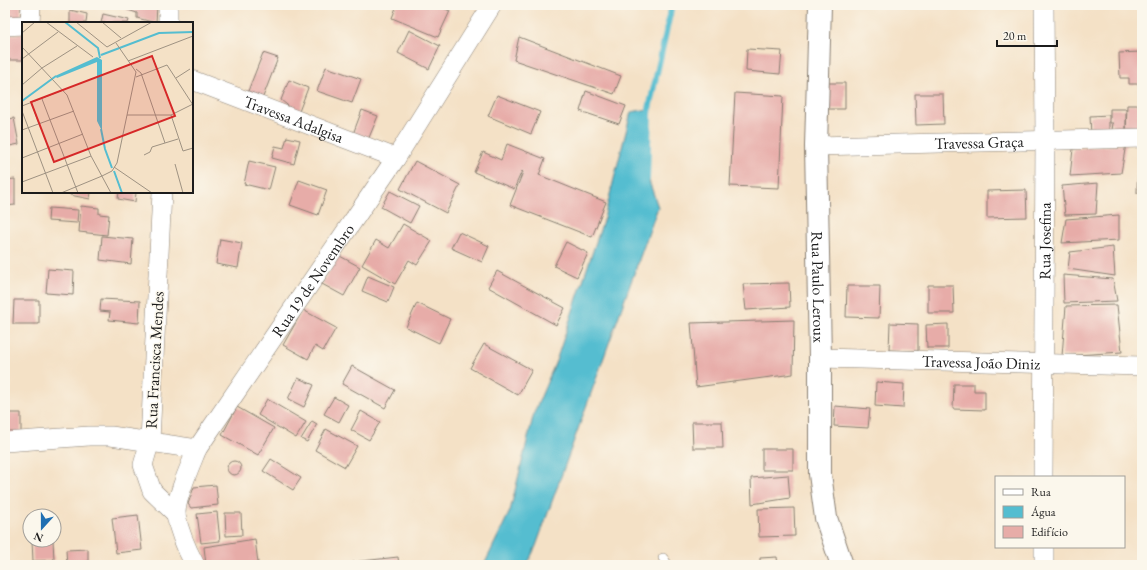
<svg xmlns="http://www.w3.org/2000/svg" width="1147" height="570" viewBox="0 0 1147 570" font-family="'EB Garamond',serif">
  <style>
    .water { fill: #54bdd0; stroke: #386c76 }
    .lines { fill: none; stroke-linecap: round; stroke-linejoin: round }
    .stream { stroke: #54bdd0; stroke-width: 6 }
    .building { fill: #e7aca8 }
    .lane-casing { stroke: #887e71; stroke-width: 10 }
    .street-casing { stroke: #887e71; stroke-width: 20 }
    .secondary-casing { stroke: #887e71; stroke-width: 24 }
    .lane { stroke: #fff; stroke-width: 9 }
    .street { stroke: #fff; stroke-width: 19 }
    .secondary { stroke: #fff; stroke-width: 22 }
    .labels { text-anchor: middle; stroke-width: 3; stroke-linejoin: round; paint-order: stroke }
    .street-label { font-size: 16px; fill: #1c1c1c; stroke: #fbf7ec }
    .inset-river { fill: none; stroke: #54bdd0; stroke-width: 2 }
    .inset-road { fill: none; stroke: #9e9282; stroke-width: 1 }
    .view { fill: #d62828; fill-opacity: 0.15; stroke: #d62828; stroke-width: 2 }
    .inset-edge { fill: none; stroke: #1c1c1c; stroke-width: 2 }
  </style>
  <rect width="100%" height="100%" fill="#fbf7ec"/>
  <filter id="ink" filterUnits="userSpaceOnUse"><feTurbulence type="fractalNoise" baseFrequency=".025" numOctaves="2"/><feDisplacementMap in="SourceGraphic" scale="8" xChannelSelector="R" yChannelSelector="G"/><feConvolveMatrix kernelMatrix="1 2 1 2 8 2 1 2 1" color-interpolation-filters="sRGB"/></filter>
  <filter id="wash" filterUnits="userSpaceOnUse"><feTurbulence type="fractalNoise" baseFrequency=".012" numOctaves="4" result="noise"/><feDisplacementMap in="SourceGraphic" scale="16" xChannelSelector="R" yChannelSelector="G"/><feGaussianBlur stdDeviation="0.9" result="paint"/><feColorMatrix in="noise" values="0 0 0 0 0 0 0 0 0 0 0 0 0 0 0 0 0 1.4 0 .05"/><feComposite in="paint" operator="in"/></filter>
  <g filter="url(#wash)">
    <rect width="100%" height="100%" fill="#f4e1c6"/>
    <!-- water -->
    <path class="water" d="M 649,109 L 648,178 L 658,207 L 536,546 L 527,565 L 484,565 L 510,511 L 534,413 L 556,361 L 604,218 L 631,112 Z"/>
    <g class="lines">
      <!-- stream -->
      <path class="stream" d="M 647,179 L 649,109 L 672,5"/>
    </g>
    <g id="blocks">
      <!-- building -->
      <path class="building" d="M 5,5 L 21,5 L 21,18 L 5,18 Z
        M 126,5 L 157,5 L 156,23 L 137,18 L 137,13 L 125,9 Z
        M 397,5 L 436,5 L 450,11 L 438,37 L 392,18 Z
        M 70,10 L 87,14 L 86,23 L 70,23 Z
        M 103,14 L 129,20 L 128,23 L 101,23 Z
        M 409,30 L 440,46 L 429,69 L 398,53 Z
        M 5,34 L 23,34 L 23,60 L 5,60 Z
        M 519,37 L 621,76 L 614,94 L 514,60 Z
        M 747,49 L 782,51 L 780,74 L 746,71 Z
        M 1140,52 L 1141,84 L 1129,84 L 1129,78 L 1120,78 L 1119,53 Z
        M 263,53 L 278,58 L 263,97 L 248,91 Z
        M 326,67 L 361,79 L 352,103 L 317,91 Z
        M 289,80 L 308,88 L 298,114 L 281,100 Z
        M 825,83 L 845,83 L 845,109 L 825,109 Z
        M 586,91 L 626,106 L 619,124 L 580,111 Z
        M 735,93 L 783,96 L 779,188 L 730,186 Z
        M 915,94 L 943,94 L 944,124 L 916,125 Z
        M 497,95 L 540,112 L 531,134 L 488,116 Z
        M 1127,105 L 1142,105 L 1142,134 L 1126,134 Z
        M 1110,109 L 1126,109 L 1126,131 L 1112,130 L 1113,123 L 1110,123 Z
        M 362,110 L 378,116 L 368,140 L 353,134 Z
        M 1109,115 L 1109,136 L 1091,136 L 1090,116 Z
        M 14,118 L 19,144 L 5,147 L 5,120 Z
        M 287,137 L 300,140 L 294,164 L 272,158 L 275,146 L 284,148 Z
        M 507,144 L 545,159 L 539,175 L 606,202 L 592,237 L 510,205 L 523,172 L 522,171 L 514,189 L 474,172 L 483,152 L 501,160 Z
        M 1126,144 L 1121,173 L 1070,176 L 1073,149 Z
        M 1138,158 L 1142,158 L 1142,193 L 1137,193 Z
        M 249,161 L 275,167 L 269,190 L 244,184 Z
        M 415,161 L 460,185 L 446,213 L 400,189 Z
        M 15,179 L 15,205 L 5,206 L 5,180 Z
        M 299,180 L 327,190 L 318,215 L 290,205 Z
        M 1098,183 L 1096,214 L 1065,215 L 1062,186 Z
        M 1026,190 L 1027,217 L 987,218 L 987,191 Z
        M 390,191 L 419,206 L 410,223 L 381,207 Z
        M 70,192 L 91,192 L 90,199 L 70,195 Z
        M 119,192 L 136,192 L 135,202 L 118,199 Z
        M 81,206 L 99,208 L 99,214 L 109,215 L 107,235 L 79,232 Z
        M 49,208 L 78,210 L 77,223 L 48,221 Z
        M 1119,215 L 1119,240 L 1062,243 L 1066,219 Z
        M 403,224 L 432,241 L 417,265 L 409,260 L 395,284 L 362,265 L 376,240 L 389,248 Z
        M 459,232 L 489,246 L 482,262 L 451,248 Z
        M 102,236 L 133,239 L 131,264 L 100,260 Z
        M 220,239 L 242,243 L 238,268 L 216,264 Z
        M 566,242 L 588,253 L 577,277 L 554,266 Z
        M 1113,247 L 1115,276 L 1068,269 L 1070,252 Z
        M 338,255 L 360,267 L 344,296 L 322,284 Z
        M 48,269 L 74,271 L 73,295 L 46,293 Z
        M 497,271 L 565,308 L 556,325 L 488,287 Z
        M 1063,275 L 1113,279 L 1117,301 L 1064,303 Z
        M 368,276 L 394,287 L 388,302 L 362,291 Z
        M 789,283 L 790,307 L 746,310 L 743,284 Z
        M 928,285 L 953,285 L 954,313 L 928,313 Z
        M 847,286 L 880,286 L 879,318 L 846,317 Z
        M 101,299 L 140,301 L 139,323 L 109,320 L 110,312 L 100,311 Z
        M 14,300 L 39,300 L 39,324 L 13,324 Z
        M 417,303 L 450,319 L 439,343 L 406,327 Z
        M 1117,305 L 1122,352 L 1062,356 L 1066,306 Z
        M 303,310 L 336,328 L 323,351 L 315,346 L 308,359 L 283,345 Z
        M 794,320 L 793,374 L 696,387 L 691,323 Z
        M 890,323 L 918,324 L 918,351 L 889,350 Z
        M 948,324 L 948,348 L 927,348 L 926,325 Z
        M 484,344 L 532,370 L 518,395 L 470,368 Z
        M 352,366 L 395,390 L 385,408 L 342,384 Z
        M 298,378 L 314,385 L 304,407 L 288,399 Z
        M 876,382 L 904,384 L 903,408 L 875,406 Z
        M 954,384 L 974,384 L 974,391 L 985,391 L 985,410 L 953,409 Z
        M 334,397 L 348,405 L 339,422 L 324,414 Z
        M 267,399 L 306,422 L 296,438 L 258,415 Z
        M 835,406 L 870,409 L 868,428 L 834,426 Z
        M 237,407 L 274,428 L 258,455 L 222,435 Z
        M 361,411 L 380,422 L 369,440 L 351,430 Z
        M 5,413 L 21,413 L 21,434 L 5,434 Z
        M 312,421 L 317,424 L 307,442 L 301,439 Z
        M 692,422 L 722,422 L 723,448 L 693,448 Z
        M 326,429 L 357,446 L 345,467 L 315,450 Z
        M 762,449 L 793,449 L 793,470 L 762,470 Z
        M 271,459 L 301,478 L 293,490 L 263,471 Z
        M227 468a7 7 0 1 1 14 0a7 7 0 1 1-14 0Z
        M 788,475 L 790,498 L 752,504 L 751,478 Z
        M 216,485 L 218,505 L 191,508 L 188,504 L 194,487 Z
        M 794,508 L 795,536 L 759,537 L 758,509 Z
        M 217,512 L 220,541 L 201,543 L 197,514 Z
        M 225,513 L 241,513 L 242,535 L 226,536 Z
        M 138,515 L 142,550 L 116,553 L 112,518 Z
        M 255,539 L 258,563 L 244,565 L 206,565 L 204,547 Z
        M 32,540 L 53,540 L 54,560 L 33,561 Z
        M 88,549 L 88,565 L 67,565 L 66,550 Z
        M 398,557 L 399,565 L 354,565 L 353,562 Z
        M 777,557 L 778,565 L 760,565 L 760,558 Z"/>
    </g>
  </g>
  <g filter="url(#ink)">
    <use href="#blocks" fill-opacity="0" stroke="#887e71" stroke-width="1"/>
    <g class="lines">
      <!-- lane casing -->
      <g class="lane-casing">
        <path id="lane" d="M 663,558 L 668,565"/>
      </g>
      <!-- street casing -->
      <g class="street-casing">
        <g id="street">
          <path d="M 30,23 L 31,5"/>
          <path d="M 168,23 L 168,5"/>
          <path d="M 5,26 L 23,25"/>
          <path id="s1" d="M 192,80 L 396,158"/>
          <path id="s2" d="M 816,146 L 1142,138"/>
          <path d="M 162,192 L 150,441 L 143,465 L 152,491 L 176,514"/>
          <path id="s3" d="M 820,358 L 1142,366"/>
          <path d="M 5,442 L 89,436 L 111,436 L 197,449"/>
          <path id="s4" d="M 1043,477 L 1045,139 L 1044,5"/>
          <path d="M 1044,547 L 1044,565"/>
          <path id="s5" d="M 195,565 C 187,550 179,532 176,515 C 175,499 191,464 197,449 L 396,158 L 492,5"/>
        </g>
      </g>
      <!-- secondary casing -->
      <g class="secondary-casing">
        <g id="secondary">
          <path id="s6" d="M 820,5 L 816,146 L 820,358 L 820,474 L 826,518 L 842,565"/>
        </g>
      </g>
      <!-- lane -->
      <use href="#lane" class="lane"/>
      <!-- street -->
      <use href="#street" class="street"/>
      <!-- secondary -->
      <use href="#secondary" class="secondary"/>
    </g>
  </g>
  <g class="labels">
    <!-- street labels -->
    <g class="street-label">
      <text dy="6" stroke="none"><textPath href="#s1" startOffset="109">Travessa Adalgisa</textPath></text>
      <text dy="6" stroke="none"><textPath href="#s2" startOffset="163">Travessa Graça</textPath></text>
      <text dy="6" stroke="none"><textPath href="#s4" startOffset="236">Rua Josefina</textPath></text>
      <text dy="6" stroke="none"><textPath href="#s5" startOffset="328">Rua 19 de Novembro</textPath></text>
      <text dy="6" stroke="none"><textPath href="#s6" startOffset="282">Rua Paulo Leroux</textPath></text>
      <text transform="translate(154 360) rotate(-87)" y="6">Rua Francisca Mendes</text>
      <text dy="6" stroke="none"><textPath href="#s3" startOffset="161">Travessa João Diniz</textPath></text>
    </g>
  </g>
  <!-- overview -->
  <g transform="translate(22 22)">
    <rect width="171" height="171" fill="#f4e1c6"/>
    <path d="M 75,35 L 80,38 L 80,109 L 75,99 L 75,40 L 35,56 L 33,54 Z" fill="#54bdd0"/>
    <path class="inset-river" d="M 43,0 L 76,26 L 78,36M 79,33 L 137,11 L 171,10M 0,79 L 34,54M 79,107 L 83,127 L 90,146M 92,149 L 100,171"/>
    <path class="inset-road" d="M 24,0 L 71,35M 54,0 L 85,25 L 130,0M 80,0 L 99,16M 0,11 L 13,0M 0,25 L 45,73 L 69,134 L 89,171M 0,37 L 36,10M 106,39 L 171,14M 114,47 L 119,51 L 143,121M 114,55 L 145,43 L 171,83M 154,56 L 168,47M 0,63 L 20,46 L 55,24M 20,77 L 56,171M 9,80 L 17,102M 0,84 L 41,68M 0,89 L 31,171M 105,93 L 149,93 L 171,82M 149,93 L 161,129 L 171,126M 0,108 L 52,89M 122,133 L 128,130 L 130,125 L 156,117M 0,136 L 61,112M 153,142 L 161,171M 92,145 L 130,171M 0,160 L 69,134M 39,171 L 80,154 L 90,149 L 95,141 L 114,50 L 94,21"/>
    <path class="view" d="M 130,34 L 153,94 L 32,140 L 9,80 Z"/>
    <rect width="171" height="171" class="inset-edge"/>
  </g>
  <!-- margin -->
  <rect width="1147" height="570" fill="none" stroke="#fbf7ec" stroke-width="20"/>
  <!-- legend -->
  <rect x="995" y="476" width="130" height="72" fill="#fbf7ec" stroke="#a29f99"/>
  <rect x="1003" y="489" width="20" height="6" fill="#ffffff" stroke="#a29f99"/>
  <text x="1031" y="496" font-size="12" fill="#1c1c1c">Rua</text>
  <rect x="1003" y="506" width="20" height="12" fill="#54bdd0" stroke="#a29f99"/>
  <text x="1031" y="516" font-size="12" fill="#1c1c1c">Água</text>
  <rect x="1003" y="526" width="20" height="12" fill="#e7aca8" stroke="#a29f99"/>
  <text x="1031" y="536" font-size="12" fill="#1c1c1c">Edifício</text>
  <!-- north arrow -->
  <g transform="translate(42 528) rotate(201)"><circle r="19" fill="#fbf7ec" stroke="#a29f99"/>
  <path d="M0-3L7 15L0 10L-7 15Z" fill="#1f6fb2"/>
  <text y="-6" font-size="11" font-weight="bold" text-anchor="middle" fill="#1c1c1c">N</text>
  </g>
  <!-- scale -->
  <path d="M997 40v6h60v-6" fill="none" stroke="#1c1c1c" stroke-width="2"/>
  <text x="1003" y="40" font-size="12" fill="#1c1c1c" stroke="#fbf7ec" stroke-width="3" paint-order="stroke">20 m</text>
</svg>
